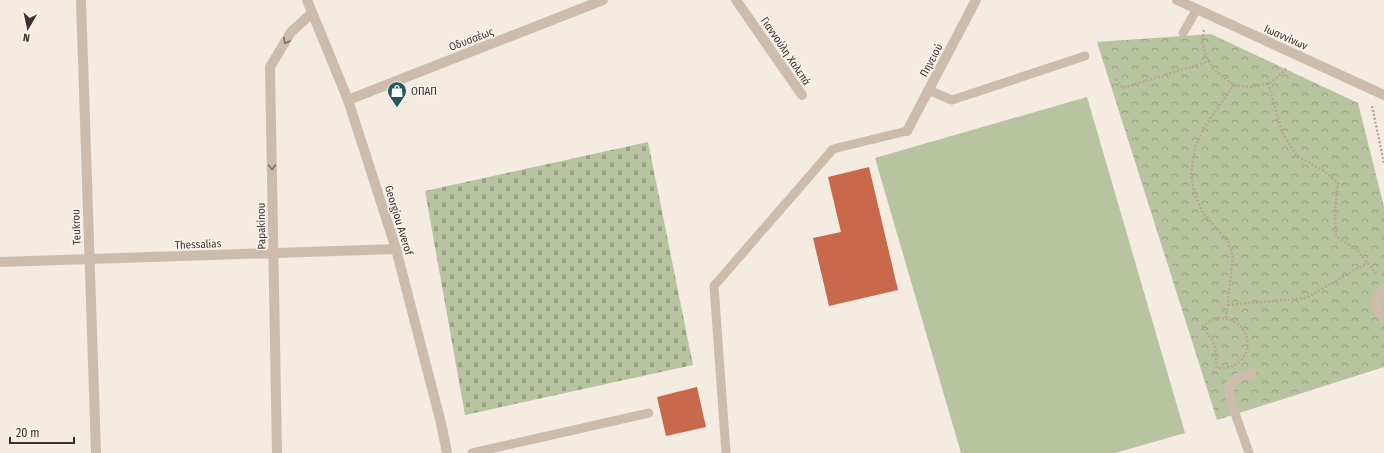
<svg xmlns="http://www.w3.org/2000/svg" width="1384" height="453" viewBox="0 0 1384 453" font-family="'Fira Sans Condensed',sans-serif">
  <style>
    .green { fill: #b8c4a0 }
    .cemetery { fill: url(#cemetery-stones) }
    .park { fill: url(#park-crowns) }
    .building { fill: #c8694b }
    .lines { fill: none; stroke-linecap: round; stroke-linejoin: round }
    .path { stroke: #b9a596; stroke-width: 2.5; stroke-dasharray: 2 2; stroke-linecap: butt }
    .service { stroke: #cdbbac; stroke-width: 9 }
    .minor { stroke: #cdbbac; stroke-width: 10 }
    .tertiary { stroke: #cdbbac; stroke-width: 10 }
    .oneway { stroke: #7d6f65 }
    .labels { text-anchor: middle; stroke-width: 3; stroke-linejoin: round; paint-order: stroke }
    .street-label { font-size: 11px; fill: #3b302b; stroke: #fbf5ee }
    .poi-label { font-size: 11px; fill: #3b302b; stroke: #fbf5ee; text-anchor: start }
  </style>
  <defs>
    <pattern id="cemetery-stones" width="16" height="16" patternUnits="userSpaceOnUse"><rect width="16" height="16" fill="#b8c4a0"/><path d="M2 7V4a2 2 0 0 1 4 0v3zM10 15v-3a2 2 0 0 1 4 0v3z" fill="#97a083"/></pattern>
    <pattern id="park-crowns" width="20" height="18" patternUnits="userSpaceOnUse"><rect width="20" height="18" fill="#b8c4a0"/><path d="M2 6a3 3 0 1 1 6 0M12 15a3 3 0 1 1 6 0" fill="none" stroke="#97a083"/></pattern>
  </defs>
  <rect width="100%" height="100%" fill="#f4ebe1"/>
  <!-- green -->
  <path class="green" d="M 1087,97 L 1185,433 L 1115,453 L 961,453 L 875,158 Z"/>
  <!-- cemetery -->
  <path class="cemetery" d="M 648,142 L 693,365 L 465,415 L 425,191 Z"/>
  <!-- park -->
  <path class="park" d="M 1211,34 L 1358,103 L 1384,207 L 1384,367 L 1217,420 L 1097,42 Z"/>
  <!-- building -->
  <path class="building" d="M 869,167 L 898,290 L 829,306 L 813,238 L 841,232 L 828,177 Z
    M 697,387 L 706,427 L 666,436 L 657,397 Z"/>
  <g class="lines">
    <!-- path -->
    <path class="path" d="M 1204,30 L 1202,42 L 1205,53 L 1213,69 L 1234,85 L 1251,87 L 1272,82 L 1287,68
      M 1116,79 L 1123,88 L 1209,61
      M 1268,83 L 1282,132 L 1297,156 L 1324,171 L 1338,183 L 1335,213 L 1336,236 L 1357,250 L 1377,275
      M 1372,106 L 1384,163
      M 1228,305 L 1306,298 L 1367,263
      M 1218,318 C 1258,318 1257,371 1217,368 L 1215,346 L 1203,326 L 1210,321 Z
      M 1226,318 L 1233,257 L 1228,242 L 1203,213 L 1195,195 L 1191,175 L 1195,147 L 1205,126 L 1234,85"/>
    <!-- service -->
    <path class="service" d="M 1183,33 L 1197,9
      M 928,90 L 952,100 L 1085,56
      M 472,453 L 649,413
      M 726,453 L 714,286 L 833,149 L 907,131
      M 1249,453 L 1230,399 L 1229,385 L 1235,379 L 1252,373"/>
    <!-- minor -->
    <path class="minor" d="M 81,0 L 96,453
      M 736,0 L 802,95
      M 1177,0 L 1384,95
      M 348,100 L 603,0
      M 907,131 L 976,0
      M 0,262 L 396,249
      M 1384,289 C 1374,297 1375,310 1384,319
      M 277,453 L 270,67 L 291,32 L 312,13"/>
    <!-- tertiary -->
    <path class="tertiary" d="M 307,0 L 348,100 L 396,249 L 441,423 L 447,453"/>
  </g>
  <!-- one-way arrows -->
  <defs><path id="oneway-chevron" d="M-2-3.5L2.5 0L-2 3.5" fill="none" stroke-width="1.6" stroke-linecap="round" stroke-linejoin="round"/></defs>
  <g class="oneway">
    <use href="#oneway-chevron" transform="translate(286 41) rotate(121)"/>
    <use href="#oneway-chevron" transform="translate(272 167) rotate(89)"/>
  </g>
  <!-- icons -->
  <defs>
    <g id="shop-pin" transform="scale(1)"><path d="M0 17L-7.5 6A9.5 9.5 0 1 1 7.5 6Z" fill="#1f5a5e" stroke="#fbf5ee"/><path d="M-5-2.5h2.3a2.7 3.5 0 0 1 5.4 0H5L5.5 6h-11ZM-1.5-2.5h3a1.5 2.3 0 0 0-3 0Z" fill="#fff"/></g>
  </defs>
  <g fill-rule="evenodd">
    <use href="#shop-pin" x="397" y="91"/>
  </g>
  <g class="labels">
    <!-- street labels -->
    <g class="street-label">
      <text transform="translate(1286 37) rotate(24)" y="4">Ιωαννίνων</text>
      <text transform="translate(471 39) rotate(-21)" y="4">Οδυσσέως</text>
      <text transform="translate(786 51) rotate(56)" y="4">Γιαννούλη Χαλεπά</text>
      <text transform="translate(931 60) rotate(-62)" y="4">Πηνειού</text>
      <text transform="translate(399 220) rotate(73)" y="4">Georgiou Averof</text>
      <text transform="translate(261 226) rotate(-91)" y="4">Papakinou</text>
      <text transform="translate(76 227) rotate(-92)" y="4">Teukrou</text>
      <text transform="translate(198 244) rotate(-2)" y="4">Thessalias</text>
    </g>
    <!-- poi labels -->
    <g class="poi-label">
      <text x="411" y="95">ΟΠΑΠ</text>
    </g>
  </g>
  <!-- north arrow -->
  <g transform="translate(28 28) rotate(189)" stroke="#fbf5ee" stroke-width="3" paint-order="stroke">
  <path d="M0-3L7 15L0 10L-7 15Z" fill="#3b302b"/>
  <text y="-6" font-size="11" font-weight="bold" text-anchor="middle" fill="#3b302b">N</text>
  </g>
  <!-- scale -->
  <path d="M10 437v6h64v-6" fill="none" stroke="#3b302b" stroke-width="2"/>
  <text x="16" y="437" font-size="12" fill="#3b302b" stroke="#fbf5ee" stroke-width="3" paint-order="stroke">20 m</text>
</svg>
